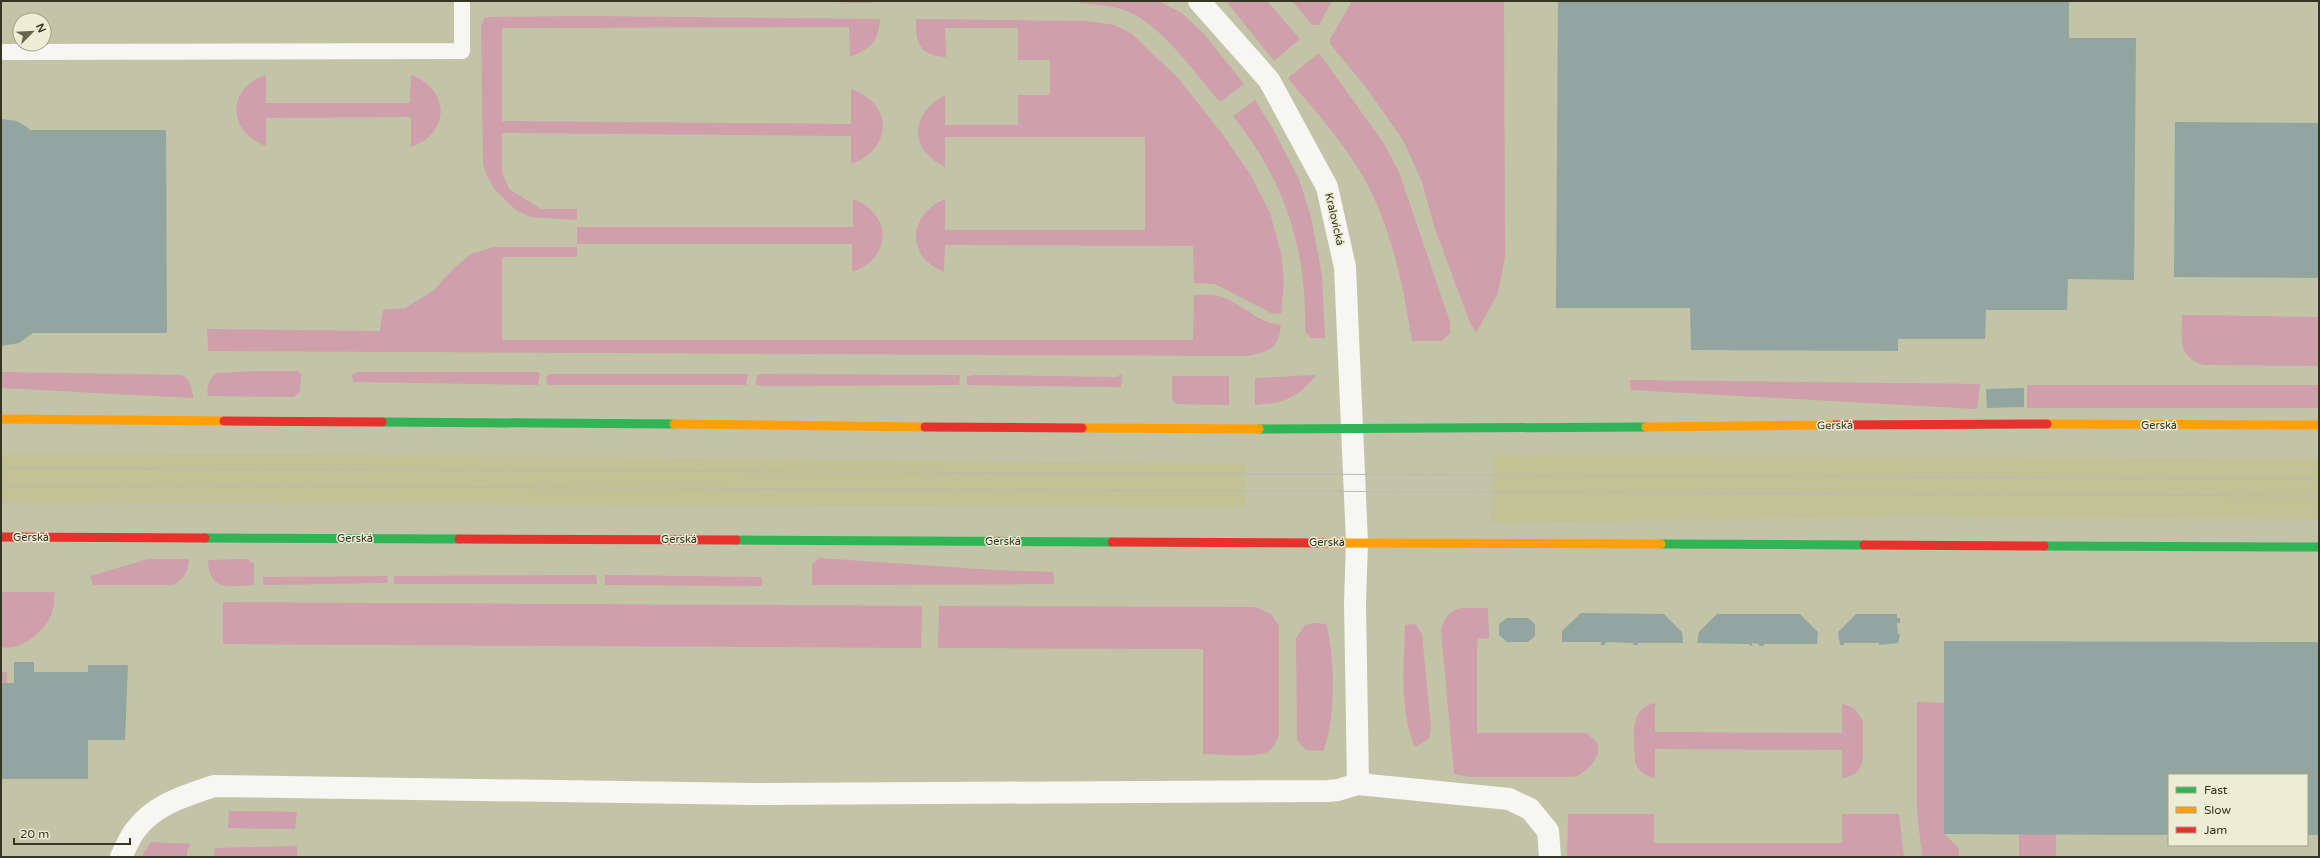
<svg xmlns="http://www.w3.org/2000/svg" width="2320" height="858" viewBox="0 0 2320 858" font-family="'Varela Round',sans-serif">
  <style>
    .built { fill: #c1c296 }
    .green { fill: #cf9fab }
    .building { fill: #92a5a0 }
    .lines { fill: none; stroke-linecap: round; stroke-linejoin: round }
    .lane { stroke: #f6f6f2; stroke-width: 16 }
    .street { stroke: #f6f6f2; stroke-width: 22 }
    .fast { stroke: #30b455; stroke-width: 9 }
    .slow { stroke: #ff9f0a; stroke-width: 9 }
    .jam { stroke: #e5322d; stroke-width: 9 }
    .tram { stroke: #babab2; stroke-width: 1 }
    .labels { text-anchor: middle; stroke-width: 3; stroke-linejoin: round; paint-order: stroke }
    .street-label { font-size: 11px; fill: #353521; stroke: #ecedd4 }
  </style>
  <rect width="100%" height="100%" fill="#c2c3a7"/>
  <!-- built -->
  <path class="built" d="M 279,454 L 1245,464 L 1245,507 L 1,503 L 1,455 Z
    M 1493,455 L 2319,459 L 2319,519 L 1907,516 L 1491,523 Z"/>
  <!-- green -->
  <path class="green" d="M 799,1 L 870,1 L 871,3 Z
    M 1079,1 L 1159,1 L 1183,14 L 1205,35 L 1244,84 L 1220,102 C 1197,76 1163,27 1131,13 C 1115,5 1097,5 1079,3 Z
    M 1226,1 L 1267,1 L 1300,39 L 1274,61 Z
    M 1292,1 L 1332,1 L 1319,25 L 1312,25 Z
    M 1352,1 L 1504,1 L 1505,257 L 1498,293 L 1476,333 L 1469,320 L 1435,229 L 1422,182 L 1403,140 L 1365,86 L 1330,44 L 1330,39 Z
    M 583,16 L 880,19 C 878,43 871,48 850,57 L 849,27 L 502,28 L 502,121 L 851,124 L 851,89 C 894,104 893,149 851,164 L 851,136 L 502,133 L 502,172 L 509,189 L 541,209 L 577,209 L 577,220 L 531,217 L 516,210 L 495,190 L 487,176 L 483,165 L 481,26 L 485,17 Z
    M 916,19 L 1086,21 L 1115,25 L 1132,34 L 1178,78 L 1223,135 L 1250,174 L 1270,213 L 1281,253 L 1284,281 L 1281,314 L 1271,313 L 1215,284 L 1194,283 L 1193,246 L 945,245 L 944,272 C 905,256 908,215 945,199 L 945,230 L 1145,230 L 1145,137 L 945,137 L 945,167 C 908,149 910,114 945,95 L 945,125 L 1018,125 L 1018,95 L 1050,95 L 1050,60 L 1018,60 L 1018,28 L 945,28 L 946,57 C 920,56 915,43 916,19 Z
    M 1319,53 L 1383,142 L 1399,172 L 1450,322 L 1450,333 L 1442,341 L 1412,341 C 1403,284 1391,225 1362,175 C 1342,140 1313,109 1288,78 Z
    M 266,75 L 266,103 L 410,103 L 411,75 C 450,89 451,133 411,147 L 411,117 L 266,118 L 266,146 C 227,132 226,88 266,75 Z
    M 1255,100 L 1273,129 L 1299,179 L 1311,217 L 1322,276 L 1325,338 L 1311,338 L 1305,332 C 1307,247 1285,182 1233,116 Z
    M 853,199 C 893,214 892,258 852,272 L 852,244 L 577,244 L 577,227 L 853,227 Z
    M 493,247 L 577,247 L 577,257 L 502,257 L 502,340 L 1193,340 L 1194,295 C 1203,294 1213,294 1222,297 C 1243,304 1257,323 1281,325 C 1278,349 1270,351 1248,356 L 208,351 L 207,329 L 380,331 L 383,310 L 405,308 L 433,291 L 453,269 L 471,254 Z
    M 2182,315 L 2319,317 L 2319,366 L 2203,365 C 2177,356 2182,339 2182,315 Z
    M 263,371 L 298,371 L 301,374 L 300,391 L 294,397 L 208,396 C 206,387 209,379 217,373 Z
    M 1,372 L 182,375 L 189,381 L 193,395 L 193,398 L 1,388 Z
    M 358,372 L 537,372 L 540,374 L 538,385 L 354,382 L 351,375 Z
    M 1122,373 L 1121,387 L 967,385 L 967,376 L 975,375 L 1117,377 Z
    M 550,374 L 748,374 L 746,385 L 549,385 L 547,383 L 546,377 Z
    M 760,374 L 960,375 L 959,385 L 761,386 L 756,384 L 757,375 Z
    M 1316,375 C 1306,389 1291,400 1274,403 C 1268,404 1262,404 1255,405 L 1255,378 Z
    M 1172,376 L 1229,376 L 1229,405 L 1176,404 L 1172,398 Z
    M 1630,380 L 1980,384 L 1977,409 L 1631,390 Z
    M 2027,385 L 2319,385 L 2319,408 L 2027,408 Z
    M 819,558 L 994,570 L 1053,572 L 1054,584 L 812,585 L 812,564 Z
    M 148,559 L 189,559 C 188,572 184,579 173,585 L 93,585 L 90,576 Z
    M 247,559 L 254,564 L 254,585 C 229,586 209,592 208,560 Z
    M 596,575 L 597,584 L 394,584 L 394,576 Z
    M 605,575 L 762,577 L 762,586 L 605,585 Z
    M 388,576 L 387,583 L 263,585 L 263,577 Z
    M 1,592 L 55,592 C 54,599 54,608 51,615 C 45,632 19,652 1,647 Z
    M 223,602 L 922,606 L 921,648 L 223,644 Z
    M 939,606 L 1256,607 L 1271,614 L 1279,626 L 1279,735 C 1276,741 1274,747 1269,751 C 1257,759 1218,754 1203,754 L 1203,649 L 938,648 Z
    M 1461,608 L 1488,608 L 1489,638 L 1478,639 L 1477,648 L 1477,733 L 1587,733 L 1598,744 L 1598,753 L 1593,763 L 1585,771 L 1577,776 L 1565,777 L 1469,777 L 1454,774 L 1441,630 C 1443,618 1450,611 1461,608 Z
    M 1314,623 L 1326,624 C 1335,654 1336,723 1323,751 L 1306,750 L 1297,740 L 1296,638 L 1305,625 Z
    M 1412,624 L 1416,625 L 1422,634 L 1431,727 L 1429,739 L 1415,747 C 1399,710 1404,664 1405,625 Z
    M 1,672 L 7,672 L 7,683 L 1,683 Z
    M 1917,702 L 1944,703 L 1944,834 L 1959,848 L 1959,857 L 1922,857 L 1917,810 Z
    M 1655,703 L 1655,732 L 1842,733 L 1842,703 L 1855,709 L 1863,721 L 1863,760 L 1860,768 L 1855,774 L 1842,779 L 1842,750 L 1655,749 L 1655,778 C 1645,776 1639,772 1635,762 C 1635,740 1627,708 1655,703 Z
    M 229,811 L 297,812 L 295,829 L 228,828 Z
    M 1568,814 L 1654,814 L 1654,843 L 1842,843 L 1842,814 L 1899,814 L 1904,857 L 1567,857 Z
    M 2019,834 L 2056,834 L 2056,857 L 2019,857 Z
    M 151,842 L 191,844 L 187,850 L 187,857 L 141,857 Z
    M 297,846 L 297,857 L 214,857 L 215,848 Z"/>
  <!-- building -->
  <path class="building" d="M 1558,1 L 2069,1 L 2069,38 L 2136,38 L 2134,280 L 2068,279 L 2067,310 L 1986,310 L 1985,339 L 1898,339 L 1898,351 L 1691,350 L 1690,308 L 1556,308 Z
    M 1,119 L 17,121 L 31,130 L 166,130 L 167,333 L 33,333 L 19,343 L 1,346 Z
    M 2175,122 L 2319,123 L 2319,278 L 2174,277 Z
    M 2024,388 L 2024,407 L 1987,408 L 1986,389 Z
    M 1581,613 L 1664,614 L 1682,632 L 1683,643 L 1638,643 L 1638,645 L 1633,645 L 1633,643 L 1606,642 L 1605,645 L 1601,645 L 1601,642 L 1562,642 L 1562,631 Z
    M 1717,614 L 1800,614 L 1818,632 L 1817,644 L 1764,644 L 1764,646 L 1759,646 L 1759,644 L 1752,643 L 1752,646 L 1748,644 L 1697,643 L 1699,632 Z
    M 1856,614 L 1897,614 L 1897,618 L 1900,618 L 1900,623 L 1897,623 L 1898,634 L 1900,634 L 1898,643 L 1879,645 L 1879,643 L 1844,643 L 1844,645 L 1840,645 L 1838,632 Z
    M 1507,618 L 1528,618 L 1535,624 L 1535,636 L 1528,642 L 1507,642 L 1499,635 L 1499,624 Z
    M 1944,641 L 2319,642 L 2319,835 L 2307,835 L 2307,775 L 2169,775 L 2169,835 L 1944,834 Z
    M 14,662 L 34,662 L 34,672 L 88,672 L 88,665 L 128,665 L 125,740 L 88,740 L 88,779 L 1,779 L 1,683 L 14,683 Z"/>
  <g class="lines">
    <!-- lane -->
    <path class="lane" d="M 1,52 L 462,51 L 462,1"/>
    <!-- street -->
    <path class="street" d="M 1358,784 L 1509,799 L 1530,809 L 1548,831 L 1550,857
      M 121,857 C 125,849 129,839 134,832 C 153,805 184,796 214,786 L 755,794 L 1328,791 L 1338,790 L 1358,784 L 1355,603 L 1357,542 L 1345,267 L 1327,187 L 1269,80 L 1199,1"/>
    <!-- fast -->
    <path class="fast" d="M 382,422 L 674,424
      M 1259,429 L 1646,427
      M 205,538 L 459,539
      M 736,540 L 1112,542
      M 1661,544 L 1864,545
      M 2044,546 L 2319,547"/>
    <!-- slow -->
    <path class="slow" d="M 1,419 L 224,421
      M 674,424 L 925,427
      M 2047,424 L 2319,425
      M 1646,427 L 1835,425
      M 1082,428 L 1259,429
      M 1326,543 L 1661,544"/>
    <!-- jam -->
    <path class="jam" d="M 224,421 L 382,422
      M 1835,425 L 2047,424
      M 925,427 L 1082,428
      M 1,537 L 205,538
      M 459,539 L 736,540
      M 1112,542 L 1326,543
      M 1864,545 L 2044,546"/>
    <!-- tram -->
    <path class="tram" d="M 1,468 L 2319,479
      M 1,487 L 199,486 L 2319,496"/>
  </g>
  <g class="labels">
    <!-- street labels -->
    <g class="street-label">
      <text transform="translate(1335 219) rotate(77)" y="4">Kralovická</text>
      <text transform="translate(1835 425) rotate(-1)" y="4">Gerská</text>
      <text x="2159" y="429">Gerská</text>
      <text x="31" y="541">Gerská</text>
      <text x="355" y="542">Gerská</text>
      <text x="679" y="543">Gerská</text>
      <text x="1003" y="545">Gerská</text>
      <text x="1327" y="546">Gerská</text>
    </g>
  </g>
  <!-- border -->
  <rect width="2320" height="858" fill="none" stroke="#353521" stroke-width="4"/>
  <!-- legend -->
  <rect x="2168" y="774" width="140" height="72" fill="#ecedd4" stroke="#a3a38c"/>
  <rect x="2176" y="787" width="20" height="6" fill="#30b455" stroke="#a3a38c"/>
  <text x="2204" y="794" font-size="12" fill="#353521">Fast</text>
  <rect x="2176" y="807" width="20" height="6" fill="#ff9f0a" stroke="#a3a38c"/>
  <text x="2204" y="814" font-size="12" fill="#353521">Slow</text>
  <rect x="2176" y="827" width="20" height="6" fill="#e5322d" stroke="#a3a38c"/>
  <text x="2204" y="834" font-size="12" fill="#353521">Jam</text>
  <!-- north arrow -->
  <g transform="translate(32 32) rotate(66)"><circle r="19" fill="#ecedd4" stroke="#a3a38c"/>
  <path d="M0-3L7 15L0 10L-7 15Z" fill="#666750"/>
  <text y="-6" font-size="11" font-weight="bold" text-anchor="middle" fill="#353521">N</text>
  </g>
  <!-- scale -->
  <path d="M14 838v6h116v-6" fill="none" stroke="#353521" stroke-width="2"/>
  <text x="20" y="838" font-size="12" fill="#353521" stroke="#ecedd4" stroke-width="3" paint-order="stroke">20 m</text>
</svg>
